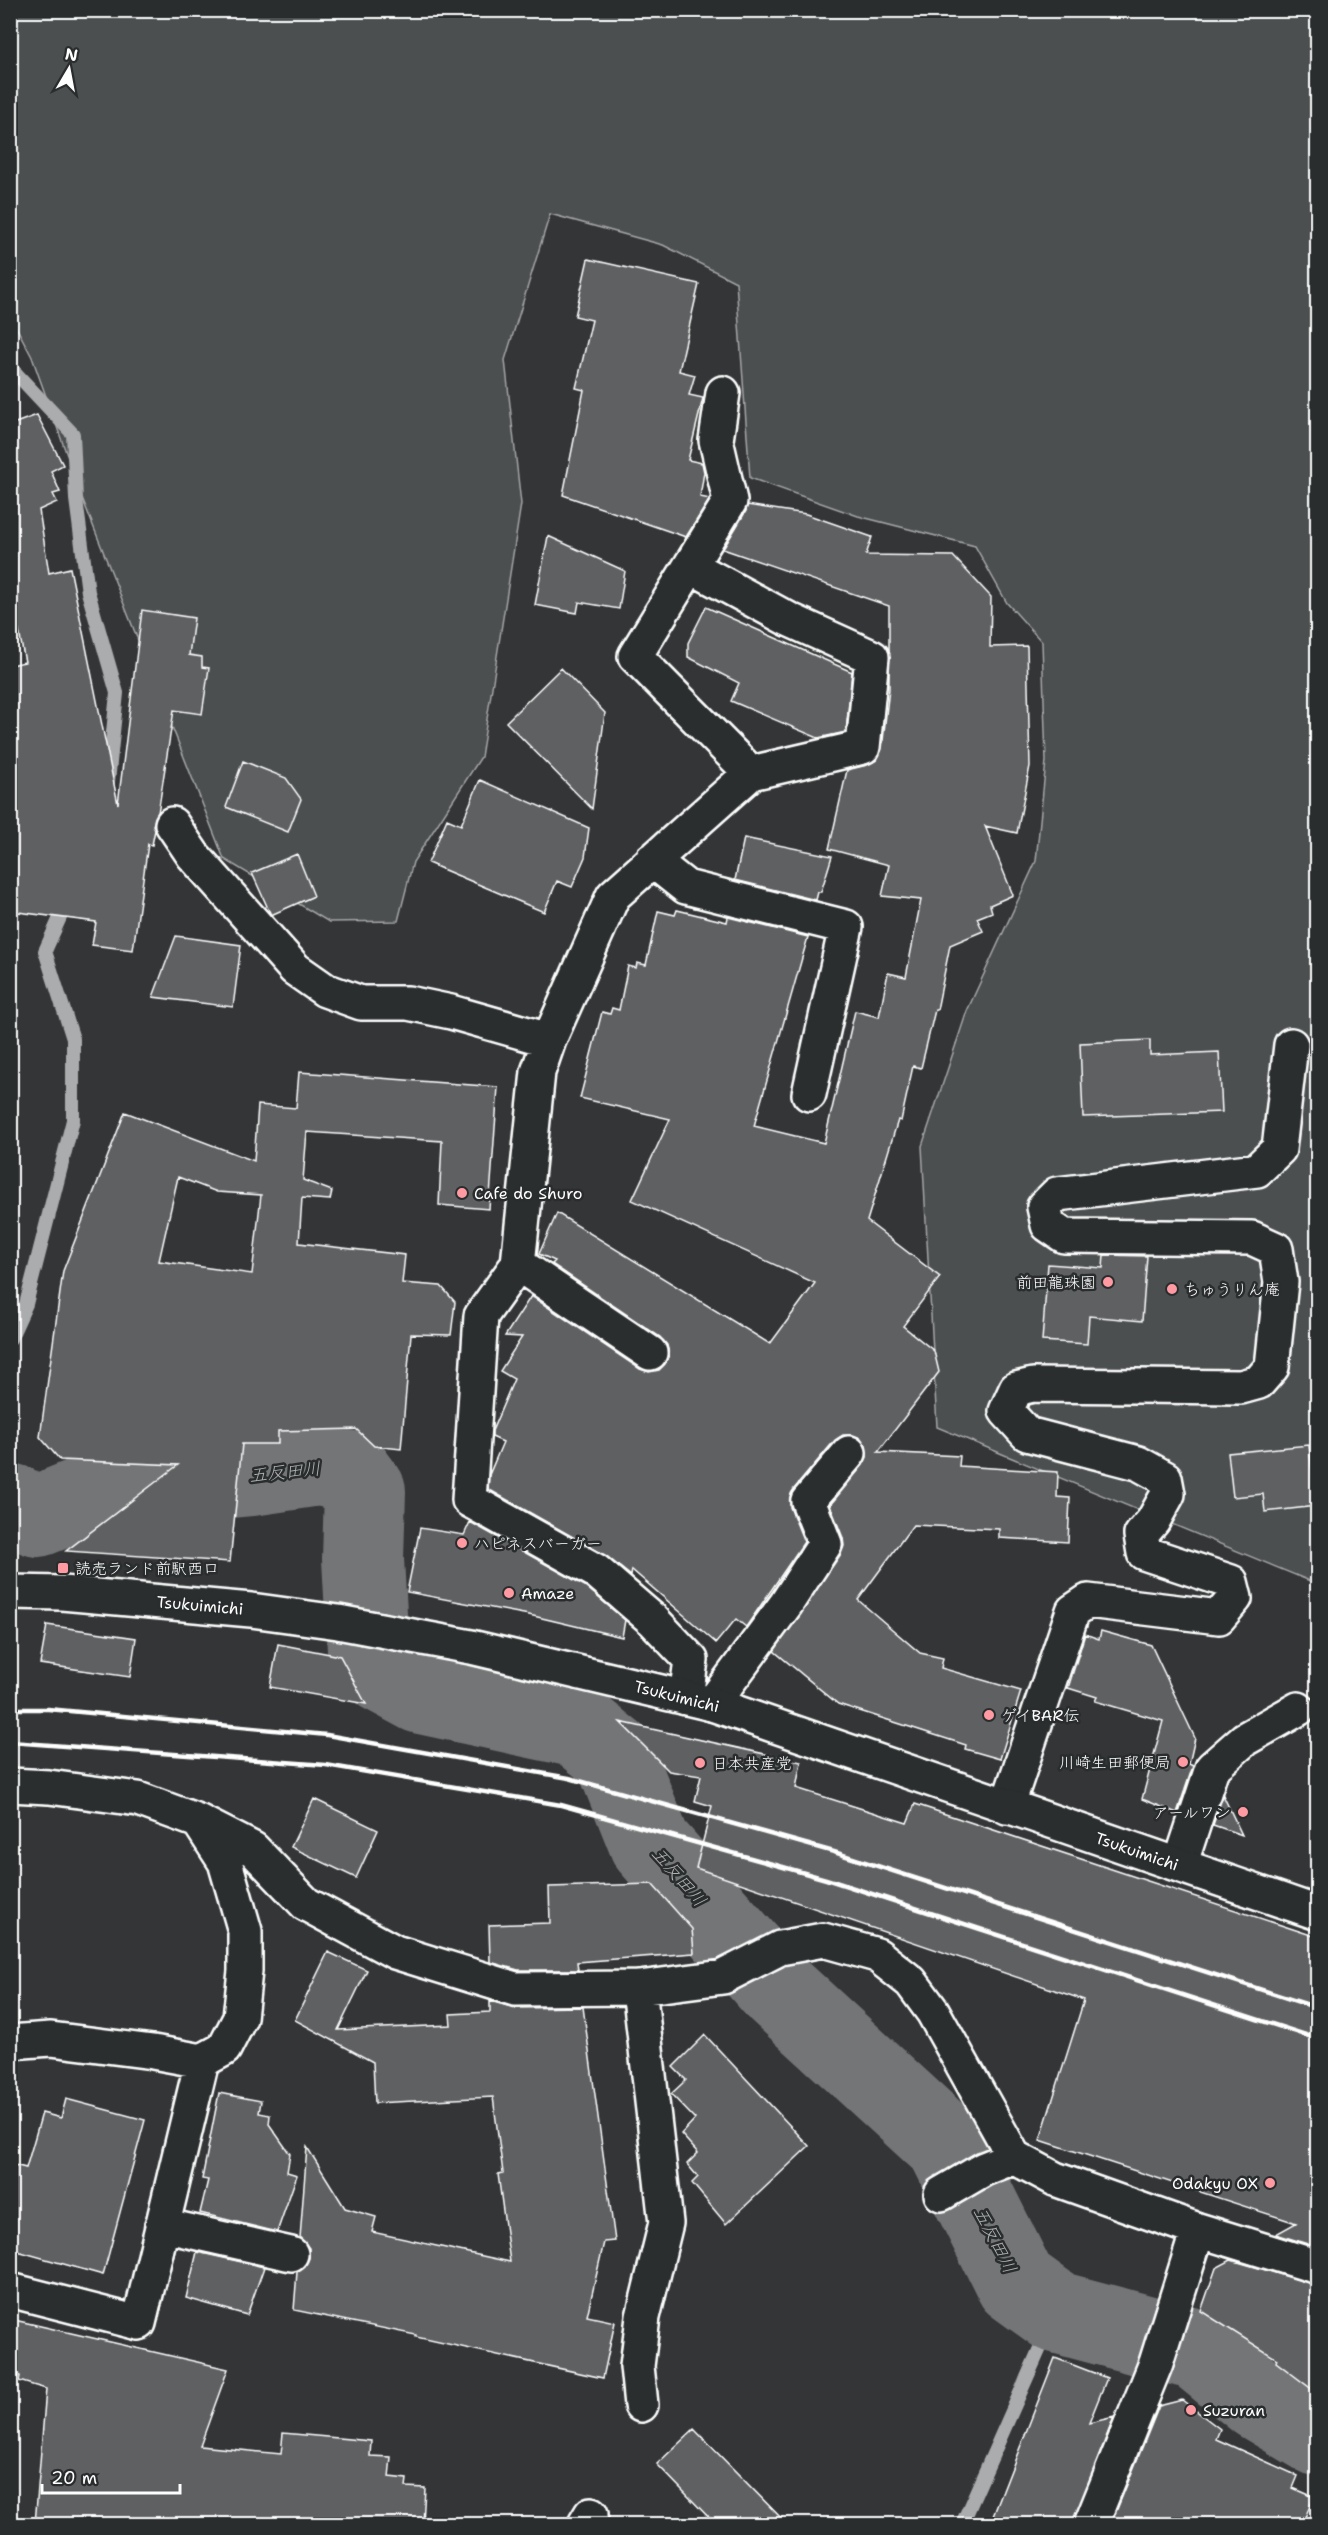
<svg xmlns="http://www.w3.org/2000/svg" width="1328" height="2535" viewBox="0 0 1328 2535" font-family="'Shantell Sans','Klee One',sans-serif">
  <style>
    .green { fill: #4c4f50; stroke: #a6a7a8; stroke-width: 1.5 }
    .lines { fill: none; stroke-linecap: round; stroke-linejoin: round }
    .stream { stroke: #abacad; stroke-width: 14 }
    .river { stroke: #737576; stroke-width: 82 }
    .building { fill: #5f6162; stroke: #fff; stroke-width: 1.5; fill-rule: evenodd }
    .minor-casing { stroke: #fff; stroke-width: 38 }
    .major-casing { stroke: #fff; stroke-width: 38 }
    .minor { stroke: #2a2d2e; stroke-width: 33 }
    .major { stroke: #2a2d2e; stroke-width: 33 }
    .rail { stroke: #fff; stroke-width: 4.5 }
    .poi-dot { fill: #ff9aa2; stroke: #2a2d2e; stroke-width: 2 }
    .labels { text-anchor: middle; stroke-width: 5; stroke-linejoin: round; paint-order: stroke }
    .poi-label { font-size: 16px; fill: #fff; stroke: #2a2d2e; text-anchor: start }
    .street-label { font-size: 16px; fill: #fff; stroke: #2a2d2e }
    .water-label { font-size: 18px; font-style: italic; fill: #b2b3b4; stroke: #2a2d2e }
  </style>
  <rect width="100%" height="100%" fill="#333536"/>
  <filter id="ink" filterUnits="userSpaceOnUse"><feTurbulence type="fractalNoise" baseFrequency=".0167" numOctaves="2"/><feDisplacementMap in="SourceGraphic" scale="12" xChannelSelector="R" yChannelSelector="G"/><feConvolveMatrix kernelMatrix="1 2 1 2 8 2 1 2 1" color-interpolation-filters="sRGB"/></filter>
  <g filter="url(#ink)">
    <!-- green -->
    <path class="green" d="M 10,11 L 1317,11 L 1317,1584 L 937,1427 L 922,1146 L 967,1011 L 1036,861 L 1046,761 L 1042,642 L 1007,603 L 975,546 L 858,516 L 750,478 L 736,282 L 663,245 L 550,214 L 505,360 L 521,504 L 481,757 L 413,862 L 398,921 L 329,922 L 224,859 L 83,500 L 32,357 L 11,317 Z"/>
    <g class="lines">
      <!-- stream -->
      <path class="stream" d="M 10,367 L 73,434 L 76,499 L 88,592 L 117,693 L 108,782
        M 10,1339 L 26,1304 L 73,1120 L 73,1039 L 45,951 L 67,902
        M 962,2524 L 1056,2312"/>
      <!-- river -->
      <path class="river" d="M 10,1504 L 38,1516 L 105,1489 L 252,1475 L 319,1465 L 351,1472 L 365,1491 L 363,1559 L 368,1650 L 384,1673 L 421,1693 L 579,1727 L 615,1756 L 650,1844 L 777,1989 L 948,2146 L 1016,2283 L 1056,2312 L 1198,2350 L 1259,2400 L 1318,2435"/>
    </g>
    <!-- building -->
    <path class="building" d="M 588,259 L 699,284 L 679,371 L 695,375 L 689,395 L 703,398 L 688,460 L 702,463 L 704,472 L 700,497 L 710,499 L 686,537 L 563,495 L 584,390 L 576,388 L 592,320 L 575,316 Z
      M 37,415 L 63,465 L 51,471 L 60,492 L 53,494 L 57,502 L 39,510 L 49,573 L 70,568 L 118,804 L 142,610 L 194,618 L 189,655 L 202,657 L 202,667 L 209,668 L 202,714 L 174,710 L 158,813 L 153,825 L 155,830 L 152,845 L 148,844 L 133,950 L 92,945 L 96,922 L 10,911 L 10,665 L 25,662 L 10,586 L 10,425 Z
      M 747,505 L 806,514 L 872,537 L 866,555 L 953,556 L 991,597 L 990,647 L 1027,646 L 1030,766 L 1017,833 L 985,826 L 1013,895 L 990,905 L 992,912 L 977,918 L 983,931 L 950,945 L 937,1010 L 935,1010 L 921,1068 L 913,1066 L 901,1121 L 898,1120 L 867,1221 L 940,1277 L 903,1326 L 934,1351 L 939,1372 L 878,1452 L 960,1456 L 959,1466 L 1058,1472 L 1057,1497 L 1070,1498 L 1068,1542 L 999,1538 L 999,1529 L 913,1525 L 858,1600 L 920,1653 L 943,1658 L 941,1668 L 1021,1691 L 1000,1759 L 965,1749 L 966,1745 L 838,1704 L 774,1651 L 841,1554 L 844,1546 L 843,1538 L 830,1505 L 863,1465 L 867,1457 L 866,1446 L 861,1438 L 853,1435 L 843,1435 L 835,1440 L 794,1489 L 790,1497 L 790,1507 L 804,1542 L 746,1627 L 736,1619 L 716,1643 L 632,1570 L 631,1576 L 605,1555 L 488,1489 L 489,1475 L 503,1442 L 492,1437 L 492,1431 L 514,1379 L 500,1371 L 522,1337 L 505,1336 L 531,1296 L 640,1369 L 649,1372 L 659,1370 L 665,1364 L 669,1355 L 667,1345 L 660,1337 L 552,1264 L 555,1261 L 539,1254 L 557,1213 L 770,1344 L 815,1283 L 632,1200 L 670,1119 L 580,1098 L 602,1012 L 610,1014 L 612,1008 L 619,1010 L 628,966 L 636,968 L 637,963 L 646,965 L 658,911 L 675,915 L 677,910 L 727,922 L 728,917 L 808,937 L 754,1126 L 824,1143 L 855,1011 L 879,1017 L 888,973 L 906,977 L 921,900 L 882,896 L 889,865 L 829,849 L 847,770 L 867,765 L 877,760 L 882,749 L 889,689 L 889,606 L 723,549 L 746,511 Z
      M 548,536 L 625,571 L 619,609 L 579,602 L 577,613 L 535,605 Z
      M 706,607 L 852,672 L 846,732 L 818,738 L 731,701 L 739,683 L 688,657 L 688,643 Z
      M 561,668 L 605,713 L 592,809 L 506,722 Z
      M 243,761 L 286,778 L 301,799 L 288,832 L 226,807 Z
      M 480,780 L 589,828 L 585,857 L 572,887 L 557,881 L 544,912 L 428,863 L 447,819 L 461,825 Z
      M 744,838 L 832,856 L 821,892 L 818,892 L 816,900 L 735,880 Z
      M 297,854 L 314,896 L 271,915 L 252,873 Z
      M 176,936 L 241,945 L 233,1007 L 153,997 Z
      M 1150,1040 L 1150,1055 L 1219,1052 L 1222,1112 L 1083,1117 L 1080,1043 Z
      M 299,1072 L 498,1087 L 489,1209 L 439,1205 L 442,1141 L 307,1132 L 303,1180 L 332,1191 L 330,1200 L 302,1198 L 299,1243 L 405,1255 L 402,1283 L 441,1286 L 455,1302 L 451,1335 L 411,1334 L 401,1449 L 374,1446 L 356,1429 L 278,1431 L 278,1444 L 242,1444 L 230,1562 L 66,1551 L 178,1465 L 60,1460 L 40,1437 L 63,1271 L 125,1112 L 254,1161 L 258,1105 L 296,1108 ZM 178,1177 L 217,1192 L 261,1195 L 252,1274 L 159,1261 Z
      M 1104,1255 L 1147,1256 L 1142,1321 L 1089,1316 L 1087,1344 L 1042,1341 L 1048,1264 L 1103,1268 Z
      M 1309,1445 L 1316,1506 L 1265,1512 L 1263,1494 L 1233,1497 L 1228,1453 Z
      M 470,1522 L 585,1586 L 625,1620 L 622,1637 L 529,1615 L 407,1592 L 420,1528 L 464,1535 Z
      M 47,1625 L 136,1638 L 130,1677 L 40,1664 Z
      M 1101,1631 L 1151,1645 L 1195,1738 L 1189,1764 L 1193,1766 L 1177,1813 L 1142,1799 L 1163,1721 L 1095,1701 L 1097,1697 L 1068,1688 L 1085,1634 L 1099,1639 Z
      M 278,1644 L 340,1656 L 366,1704 L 270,1687 Z
      M 620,1722 L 801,1762 L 796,1788 L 907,1823 L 915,1804 L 1317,1937 L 1317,2247 L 1276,2234 L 1296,2223 L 1040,2140 L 1084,2000 L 696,1868 L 712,1806 L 695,1801 L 701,1776 L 669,1771 Z
      M 1223,1795 L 1242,1835 L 1213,1825 Z
      M 314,1799 L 378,1830 L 356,1878 L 291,1847 Z
      M 652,1884 L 692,1929 L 694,1953 L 577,1962 L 578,1970 L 518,1970 L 490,1962 L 489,1925 L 550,1923 L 549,1887 Z
      M 328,1952 L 367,1970 L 338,2030 L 451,2025 L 450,2014 L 490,2012 L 490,2001 L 515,2008 L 583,2007 L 615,2241 L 604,2242 L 587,2316 L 615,2322 L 603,2378 L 416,2337 L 416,2335 L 294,2310 L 297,2272 L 305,2266 L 309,2258 L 309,2248 L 300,2238 L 307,2147 L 345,2208 L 376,2217 L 372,2232 L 510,2262 L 498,2174 L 503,2173 L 493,2097 L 375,2103 L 373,2062 L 295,2020 Z
      M 705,2035 L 809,2146 L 726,2224 L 692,2183 L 698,2177 L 687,2164 L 698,2153 L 681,2134 L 695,2119 L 671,2094 L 686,2080 L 673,2067 Z
      M 219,2093 L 261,2101 L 259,2113 L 270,2115 L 269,2124 L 290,2154 L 287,2172 L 297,2175 L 277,2232 L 200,2213 L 208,2180 L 202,2179 Z
      M 66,2099 L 145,2120 L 103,2275 L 10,2249 L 10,2164 L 26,2168 L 42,2113 L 61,2118 Z
      M 197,2252 L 264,2267 L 247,2315 L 186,2298 Z
      M 1231,2260 L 1317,2285 L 1317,2393 L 1276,2362 L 1277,2359 L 1201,2311 L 1216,2268 Z
      M 10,2319 L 228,2369 L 200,2446 L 281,2454 L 283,2433 L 371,2441 L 370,2456 L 391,2457 L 389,2477 L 407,2479 L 406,2487 L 425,2488 L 423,2524 L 35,2524 L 46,2389 L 19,2381 L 20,2376 L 10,2374 Z
      M 1055,2358 L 1107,2378 L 1089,2423 L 1114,2417 L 1073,2524 L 990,2524 Z
      M 1182,2400 L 1220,2429 L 1216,2439 L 1298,2476 L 1293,2488 L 1314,2497 L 1302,2524 L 1111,2524 L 1159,2406 Z
      M 694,2429 L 787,2524 L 715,2524 L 657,2464 Z"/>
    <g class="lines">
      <!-- minor casing -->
      <g class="minor-casing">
        <path id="minor" d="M 692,567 L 788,619 L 872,657 L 863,747 L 751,773
          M 172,824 L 193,855 L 295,969 L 325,990 L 361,1003 L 408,1003 L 451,1012 L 549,1040
          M 652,860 L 686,887 L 846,927 L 809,1094
          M 518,1264 L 650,1353
          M 686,1698 L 691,1660 L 653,1620 L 596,1571 L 469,1500 L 481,1316 L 518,1264 L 538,1072 L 549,1040 L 613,896 L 751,773 L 635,656 L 730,501 L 716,440 L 723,393
          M 712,1704 L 786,1604 L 825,1544 L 808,1501 L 849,1453
          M 10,1785 L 49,1787 L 138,1799 L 198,1821 L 253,1849 L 306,1904 L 395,1952 L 515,1989 L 639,1988 L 723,1977 L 780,1948 L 823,1940 L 877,1955 L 911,1982 L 933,2012 L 1014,2157 L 1055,2179 L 1198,2230 L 1318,2267
          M 1007,1807 L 1073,1611 L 1088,1601 L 1219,1617 L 1235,1598 L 1231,1582 L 1144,1553 L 1141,1535 L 1153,1521 L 1168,1494 L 1165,1478 L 1138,1463 L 1027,1434 L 1006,1411 L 1016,1389 L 1033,1385 L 1241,1387 L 1259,1382 L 1272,1367 L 1281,1282 L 1276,1249 L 1252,1238 L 1064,1236 L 1048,1225 L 1044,1207 L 1057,1194 L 1257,1170 L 1279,1149 L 1291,1045
          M 1180,1865 L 1212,1768 L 1245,1739 L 1298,1709
          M 639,1988 L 666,2223 L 643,2317 L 637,2366 L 641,2405
          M 10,2042 L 51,2039 L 153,2052 L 202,2061 L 224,2049 L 240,2018 L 245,1971 L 245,1931 L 225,1862 L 199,1822
          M 941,2194 L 984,2169 L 1014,2157
          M 162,2225 L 291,2254
          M 10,2290 L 139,2323 L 202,2061
          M 585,2524 L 591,2514
          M 1091,2524 L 1156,2363 L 1198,2230"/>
      </g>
      <!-- major casing -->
      <g class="major-casing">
        <path id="major" d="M 10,1592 L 62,1593 L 251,1610 L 338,1622 L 471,1647 L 712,1704 L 1318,1913"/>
      </g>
      <!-- minor -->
      <use href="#minor" class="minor"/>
      <!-- major -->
      <use href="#major" class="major"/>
      <!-- rail -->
      <path class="rail" d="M 10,1709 L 48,1709 L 327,1735 L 569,1778 L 834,1852 L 1318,2008
        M 10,1742 L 326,1765 L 561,1805 L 826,1879 L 1318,2039"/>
    </g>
  </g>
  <!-- markers -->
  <g class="poi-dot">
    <circle cx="462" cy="1193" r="6"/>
    <circle cx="1108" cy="1282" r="6"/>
    <circle cx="1172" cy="1289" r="6"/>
    <circle cx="462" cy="1543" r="6"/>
    <rect x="57" y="1562" width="12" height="12" rx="3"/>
    <circle cx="509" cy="1593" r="6"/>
    <circle cx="989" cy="1715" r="6"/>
    <circle cx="1183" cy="1762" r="6"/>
    <circle cx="700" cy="1763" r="6"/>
    <circle cx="1243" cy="1812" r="6"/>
    <circle cx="1270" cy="2183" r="6"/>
    <circle cx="1191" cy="2410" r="6"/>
  </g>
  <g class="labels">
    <!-- poi labels -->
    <g class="poi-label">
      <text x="474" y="1199">Cafe do Shuro</text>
      <text x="1096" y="1288" text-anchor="end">前田龍珠園</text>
      <text x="1184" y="1295">ちゅうりん庵</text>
      <text x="474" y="1549">ハピネスバーガー</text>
      <text x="75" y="1574">読売ランド前駅西口</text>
      <text x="521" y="1599">Amaze</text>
      <text x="1001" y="1721">ゲイBAR伝</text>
      <text x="1171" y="1768" text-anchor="end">川崎生田郵便局</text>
      <text x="712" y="1769">日本共産党</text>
      <text x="1231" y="1818" text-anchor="end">アールワン</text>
      <text x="1258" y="2189" text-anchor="end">Odakyu OX</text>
      <text x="1203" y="2416">Suzuran</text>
    </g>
    <!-- street labels -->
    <g class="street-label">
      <text transform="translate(200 1605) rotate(5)" y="6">Tsukuimichi</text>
      <text transform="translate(677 1696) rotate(14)" y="6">Tsukuimichi</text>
      <text transform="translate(1137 1851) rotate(19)" y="6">Tsukuimichi</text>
    </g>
    <!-- water labels -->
    <g class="water-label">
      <text transform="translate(285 1472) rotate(-6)" y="6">五反田川</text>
      <text transform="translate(679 1877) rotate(49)" y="6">五反田川</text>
      <text transform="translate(995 2240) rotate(63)" y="6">五反田川</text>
    </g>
  </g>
  <!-- margin -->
  <rect width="1328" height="2535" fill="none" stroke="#2a2d2e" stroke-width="36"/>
  <rect x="18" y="18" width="1292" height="2499" fill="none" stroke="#fff" stroke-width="2" filter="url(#ink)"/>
  <!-- north arrow -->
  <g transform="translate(69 69) rotate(10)" stroke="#2a2d2e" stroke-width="4.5" paint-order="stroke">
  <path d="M0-4.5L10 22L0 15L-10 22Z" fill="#ffffff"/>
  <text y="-9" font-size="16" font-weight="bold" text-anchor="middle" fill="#ffffff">N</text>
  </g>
  <!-- scale -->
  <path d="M42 2484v9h138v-9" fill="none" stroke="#ffffff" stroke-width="3"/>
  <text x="51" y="2484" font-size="18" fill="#ffffff" stroke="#2a2d2e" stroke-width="4.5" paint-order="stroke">20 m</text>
</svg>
